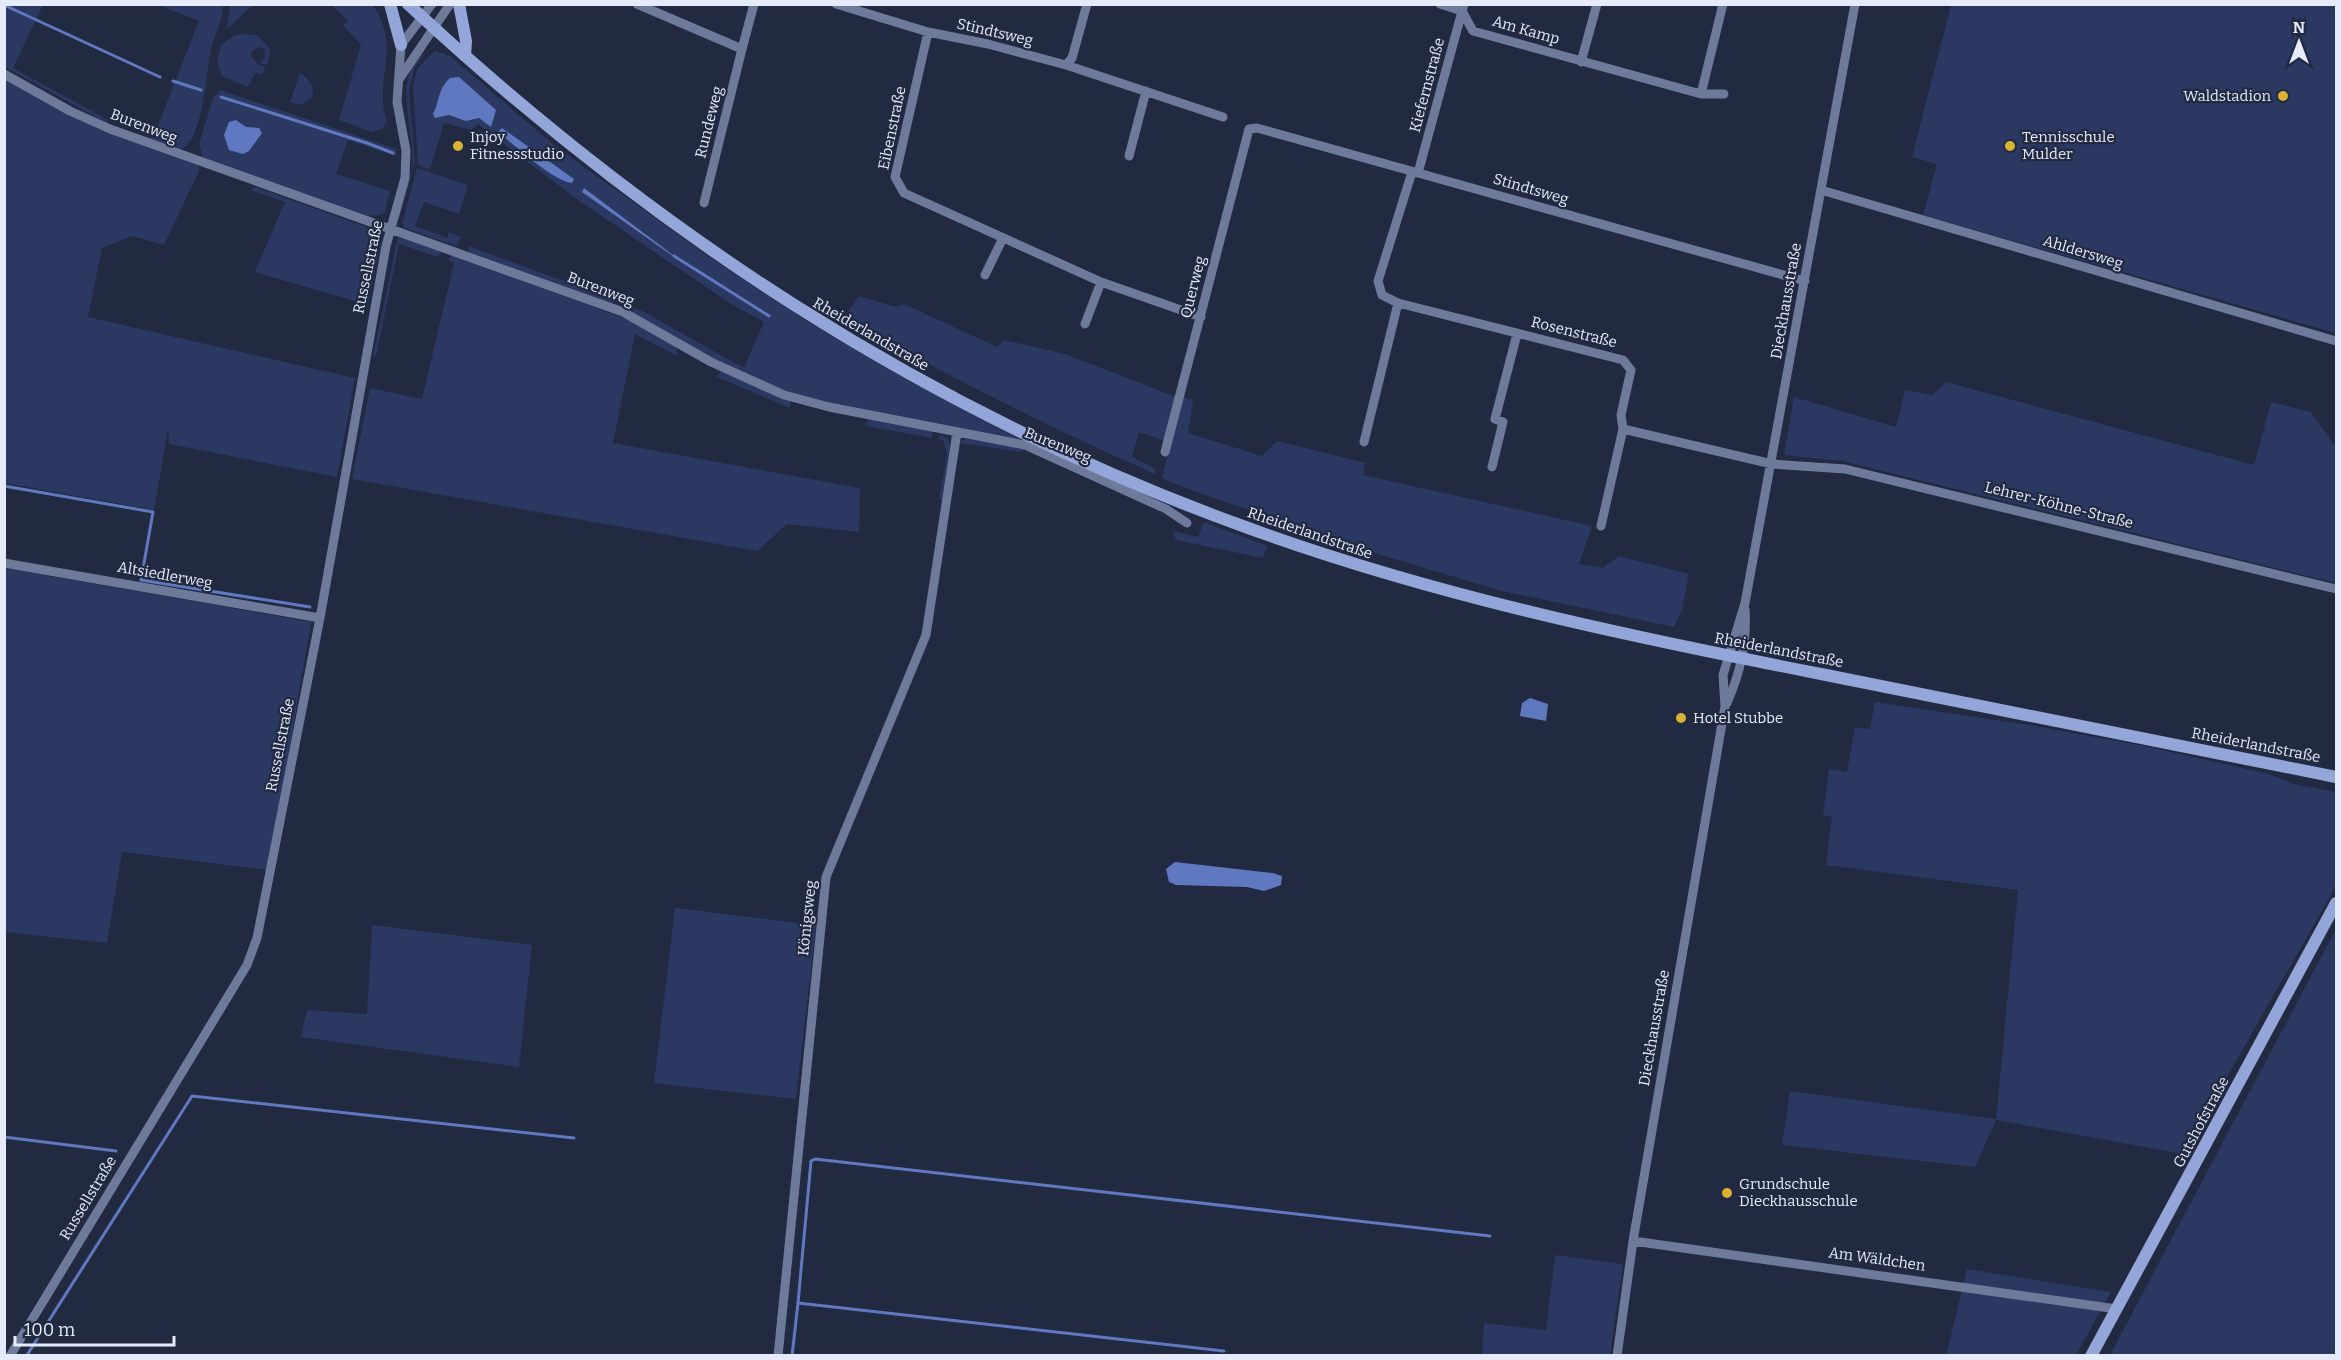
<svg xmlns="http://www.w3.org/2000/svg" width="2341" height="1360" viewBox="0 0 2341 1360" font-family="Bitter,serif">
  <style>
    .green { fill: #2a3862 }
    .water { fill: #6078c0 }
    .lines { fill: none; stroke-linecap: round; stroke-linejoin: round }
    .stream { stroke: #6078c0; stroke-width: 3 }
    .street { stroke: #6e7a9a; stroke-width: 9 }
    .secondary { stroke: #94a6d9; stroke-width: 12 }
    .poi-dot { fill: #dcb233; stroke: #222a41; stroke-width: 2 }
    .labels { text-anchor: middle; stroke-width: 4.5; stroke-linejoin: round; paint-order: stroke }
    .street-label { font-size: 15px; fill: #e5ebfa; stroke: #222a41 }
    .poi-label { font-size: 15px; fill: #e5ebfa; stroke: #222a41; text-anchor: start }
  </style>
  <rect width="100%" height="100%" fill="#222a41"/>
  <!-- green -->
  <path class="green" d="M 5,5 L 43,5 L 13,68 L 108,120 L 107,123 L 5,67 Z
    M 159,5 L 223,5 C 223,22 213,37 210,54 C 206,74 203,141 181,149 L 149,139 L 149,137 L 153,138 L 199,21 Z
    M 230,5 L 253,5 L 227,29 Z
    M 332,5 L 373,5 C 402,48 373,78 387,123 L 383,128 L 372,132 L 339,120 L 361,45 L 343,25 L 348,21 Z
    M 1951,5 L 2336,5 L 2336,333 L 1923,215 L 1937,164 L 1912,157 Z
    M 243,34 L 257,35 L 271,50 L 267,65 L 260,63 L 265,58 L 264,49 L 259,47 L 253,50 L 251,55 L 257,64 L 265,67 L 262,75 L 255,73 L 248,87 L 222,76 L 217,61 L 221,45 L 233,36 Z
    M 435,51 L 450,56 L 554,145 L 702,252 L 807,321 L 937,395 L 1016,434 L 1221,525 L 1176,508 L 1022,440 L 824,403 L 787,393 L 732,369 L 633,313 L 632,307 L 644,312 L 744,368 L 764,322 L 731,304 L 578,200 L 478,124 L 471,130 L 444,123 L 430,170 L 418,165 L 413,86 L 418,68 Z
    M 426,52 L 414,68 L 409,93 L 415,162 L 399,219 C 397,203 410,185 412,169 C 417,133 389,78 426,52 Z
    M 300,73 C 309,79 314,85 313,97 L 300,105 L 290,102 Z
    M 4,79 L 100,130 L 198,165 L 199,171 L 164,245 L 132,236 L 102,248 L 88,317 L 355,378 L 337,477 L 169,444 L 168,429 L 154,510 L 5,483 Z
    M 220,90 L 396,149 L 396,156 L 348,140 L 336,174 L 390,191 L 385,212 L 380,215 L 365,216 L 203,158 L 199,144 L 213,98 Z
    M 417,168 L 468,185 L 459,214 L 424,202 L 415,226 L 447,238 L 449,232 L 462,237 L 456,246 L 405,228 L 402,223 Z
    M 255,187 L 375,230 L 381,242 L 368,305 L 255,272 L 285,202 L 251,190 Z
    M 398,237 L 442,250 L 438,257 L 399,244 L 376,357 L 373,356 Z
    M 468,246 L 616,300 L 612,304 L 469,252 Z
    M 453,254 L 634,322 L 676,346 L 677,356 L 635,334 L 613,443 L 860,488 L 859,532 L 787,524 L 757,551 L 352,479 L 370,388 L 422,399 L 454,263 L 448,260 Z
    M 859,296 L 896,307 L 904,304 L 997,347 L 1004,340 L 1065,354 L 1176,397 L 1165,441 L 1139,432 L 1132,457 L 1155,468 L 1155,474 C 1048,427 945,375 844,317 Z
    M 721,371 L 790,401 L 790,408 L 717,377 Z
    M 1946,382 L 2254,465 L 2271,402 L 2311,412 L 2336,447 L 2336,583 L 1842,461 L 1784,455 L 1794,397 L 1896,427 L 1905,390 L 1932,395 Z
    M 1183,397 L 1193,400 L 1188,433 L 1262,456 L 1277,441 L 1365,463 L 1363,475 L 1592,526 L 1579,564 L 1603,568 L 1619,556 L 1689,574 L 1682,610 L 1674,627 L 1498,590 L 1345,544 L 1183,487 L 1162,478 Z
    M 868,419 L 932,431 L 932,438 L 866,426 Z
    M 940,434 L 948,439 L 950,445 L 942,500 L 939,499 L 947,454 L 943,440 L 938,439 Z
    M 967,437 L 1023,448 L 1023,452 L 959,443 Z
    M 1204,522 L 1267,546 L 1263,558 L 1176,540 L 1173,531 L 1198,537 Z
    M 4,568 L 311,622 L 269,870 L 122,852 L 107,943 L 5,932 Z
    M 1875,702 L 2035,726 L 2144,746 L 2269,774 L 2293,784 L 2336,792 L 2336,886 L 2183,1154 L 1996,1120 L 1975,1167 L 1782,1145 L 1790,1091 L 1996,1119 L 2018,890 L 1826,865 L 1832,817 L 1823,815 L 1829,769 L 1847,772 L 1855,727 L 1870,729 Z
    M 675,908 L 816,925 L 796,1099 L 654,1083 Z
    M 372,925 L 532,945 L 519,1067 L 301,1037 L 307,1010 L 367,1014 Z
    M 2336,929 L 2336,1355 L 2110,1355 Z
    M 1555,1255 L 1623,1264 L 1610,1355 L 1482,1355 L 1484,1323 L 1546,1330 Z
    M 1967,1269 L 2111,1292 L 2076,1355 L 1946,1356 Z"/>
  <!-- water -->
  <path class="water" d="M 459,77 L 496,110 L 491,127 L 479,118 L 466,121 L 449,115 L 435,118 L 433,114 C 440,101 437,90 450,78 Z
    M 236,120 L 246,127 L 259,128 L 262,133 L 249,151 L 243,154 L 229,150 L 224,135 L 229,122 Z
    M 502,128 L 574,179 L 572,183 C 554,182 513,144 498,132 Z
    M 584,188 L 677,258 L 677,259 L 582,192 Z
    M 1530,698 L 1548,704 L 1546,721 L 1520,716 L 1522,703 Z
    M 1175,862 L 1273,873 L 1282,876 L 1281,885 L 1264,891 L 1247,887 L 1176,885 L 1169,882 L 1166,869 Z"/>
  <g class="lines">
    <!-- stream -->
    <path class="stream" d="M 4,5 L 160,77
      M 173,81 L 201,90
      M 221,97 L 367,143 L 393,153
      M 674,256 L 769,316
      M 4,486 L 153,512 L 141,580 L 310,607
      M 4,1137 L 116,1151
      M 798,1303 L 811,1161 L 815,1159 L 1490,1236
      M 27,1355 L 192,1096 L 574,1138
      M 792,1356 L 798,1303 L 1224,1351"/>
    <!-- street -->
    <path class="street" d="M 637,4 L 742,49 L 704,203
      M 836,4 L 928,32 L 988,44 L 1066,65 L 1223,117
      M 1440,4 L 1462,11 L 1473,31 L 1701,94 L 1724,94
      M 928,32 L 895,177 L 904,193 L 1101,282 L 1201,317
      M 742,49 L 754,4
      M 1581,62 L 1597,4
      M 1066,65 L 1072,58 L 1087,4
      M 4,74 L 70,111 L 110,129 L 623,312 L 711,362 L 784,395 L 829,407 L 1025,445 L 1166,509 L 1187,523
      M 400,78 L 450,4
      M 1701,94 L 1723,4
      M 1129,156 L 1146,91
      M 1412,172 L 1378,281 L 1382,295 L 1398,303 L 1623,360 L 1631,370 L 1621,415 L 1623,429 L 1772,464 L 1845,469 L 2336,589
      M 1418,173 L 1464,4
      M 1821,190 L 2336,341
      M 985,275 L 1003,238
      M 1085,324 L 1101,282
      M 1364,442 L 1398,303
      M 1165,452 L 1249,129 L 1257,128 L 1805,281
      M 1492,467 L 1503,422 L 1495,419 L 1517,334
      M 1601,526 L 1623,429
      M 4,563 L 320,618
      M 1727,703 C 1741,671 1747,643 1745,609
      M 1633,1241 L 2117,1309
      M 10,1356 L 247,965 L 257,938 L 320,618 L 386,246 L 405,178 L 406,151 L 397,102 L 401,45 L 432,4
      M 778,1356 L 826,877 L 926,635 L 957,432
      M 1617,1356 L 1633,1241 L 1725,706 L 1723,675 L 1745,603 L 1855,4"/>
    <!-- secondary -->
    <path class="secondary" d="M 390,4 L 401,45
      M 408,4 C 653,232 924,410 1240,525 C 1430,595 1627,636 1826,675 C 1996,709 2166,743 2336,777
      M 459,4 L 466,41 L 465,56
      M 2091,1356 L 2336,903"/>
  </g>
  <!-- markers -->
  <g class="poi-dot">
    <circle cx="2283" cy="96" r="6"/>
    <circle cx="458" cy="146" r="6"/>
    <circle cx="2010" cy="146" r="6"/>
    <circle cx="1681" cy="718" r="6"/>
    <circle cx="1727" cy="1193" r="6"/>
  </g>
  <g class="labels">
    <!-- street labels -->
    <g class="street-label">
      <text transform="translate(1526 30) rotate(16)" y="5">Am Kamp</text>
      <text transform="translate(995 32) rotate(13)" y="5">Stindtsweg</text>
      <text transform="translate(1427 85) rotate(-75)" y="5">Kiefernstraße</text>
      <text transform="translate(709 122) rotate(-76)" y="5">Rundeweg</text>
      <text transform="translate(144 126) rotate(21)" y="5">Burenweg</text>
      <text transform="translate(892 128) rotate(-78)" y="5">Eibenstraße</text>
      <text transform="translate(1531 189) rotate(16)" y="5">Stindtsweg</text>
      <text transform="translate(2083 252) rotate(17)" y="5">Ahldersweg</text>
      <text transform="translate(368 267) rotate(-78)" y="5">Russellstraße</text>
      <text transform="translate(1193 287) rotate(-76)" y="5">Querweg</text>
      <text transform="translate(601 289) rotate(21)" y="5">Burenweg</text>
      <text transform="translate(1786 301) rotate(-80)" y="5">Dieckhausstraße</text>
      <text transform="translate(1574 332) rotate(14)" y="5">Rosenstraße</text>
      <text transform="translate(871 334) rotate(30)" y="5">Rheiderlandstraße</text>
      <text transform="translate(1058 445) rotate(22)" y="5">Burenweg</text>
      <text transform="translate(2059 505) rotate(14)" y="5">Lehrer-Köhne-Straße</text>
      <text transform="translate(1310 533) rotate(19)" y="5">Rheiderlandstraße</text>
      <text transform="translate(165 575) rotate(10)" y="5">Altsiedlerweg</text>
      <text transform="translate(1779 650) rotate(11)" y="5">Rheiderlandstraße</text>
      <text transform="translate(280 745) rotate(-79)" y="5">Russellstraße</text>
      <text transform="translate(2256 745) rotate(11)" y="5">Rheiderlandstraße</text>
      <text transform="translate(807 918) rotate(-84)" y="5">Königsweg</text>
      <text transform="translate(1654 1028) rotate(-80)" y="5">Dieckhausstraße</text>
      <text transform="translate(2201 1122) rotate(-62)" y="5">Gutshofstraße</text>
      <text transform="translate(88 1198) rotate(-59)" y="5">Russellstraße</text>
      <text transform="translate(1877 1259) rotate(8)" y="5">Am Wäldchen</text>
    </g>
    <!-- poi labels -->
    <g class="poi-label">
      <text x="2271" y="101" text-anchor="end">Waldstadion</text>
      <text x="470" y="142">Injoy<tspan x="470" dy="17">Fitnessstudio</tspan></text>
      <text x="2022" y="142">Tennisschule<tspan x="2022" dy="17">Mulder</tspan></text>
      <text x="1693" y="723">Hotel Stubbe</text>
      <text x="1739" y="1189">Grundschule<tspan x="1739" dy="17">Dieckhausschule</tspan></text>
    </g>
  </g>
  <!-- border -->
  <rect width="2341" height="1360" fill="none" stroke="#e5ebfa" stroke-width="12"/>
  <!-- north arrow -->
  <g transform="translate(2299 42)" stroke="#222a41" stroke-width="4.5" paint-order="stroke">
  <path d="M0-4.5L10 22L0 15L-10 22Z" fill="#e5ebfa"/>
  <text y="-9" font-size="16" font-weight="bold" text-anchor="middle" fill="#e5ebfa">N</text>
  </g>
  <!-- scale -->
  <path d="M15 1336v9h159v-9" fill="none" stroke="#e5ebfa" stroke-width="3"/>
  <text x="24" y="1336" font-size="18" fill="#e5ebfa" stroke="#222a41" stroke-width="4.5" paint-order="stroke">100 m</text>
</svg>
